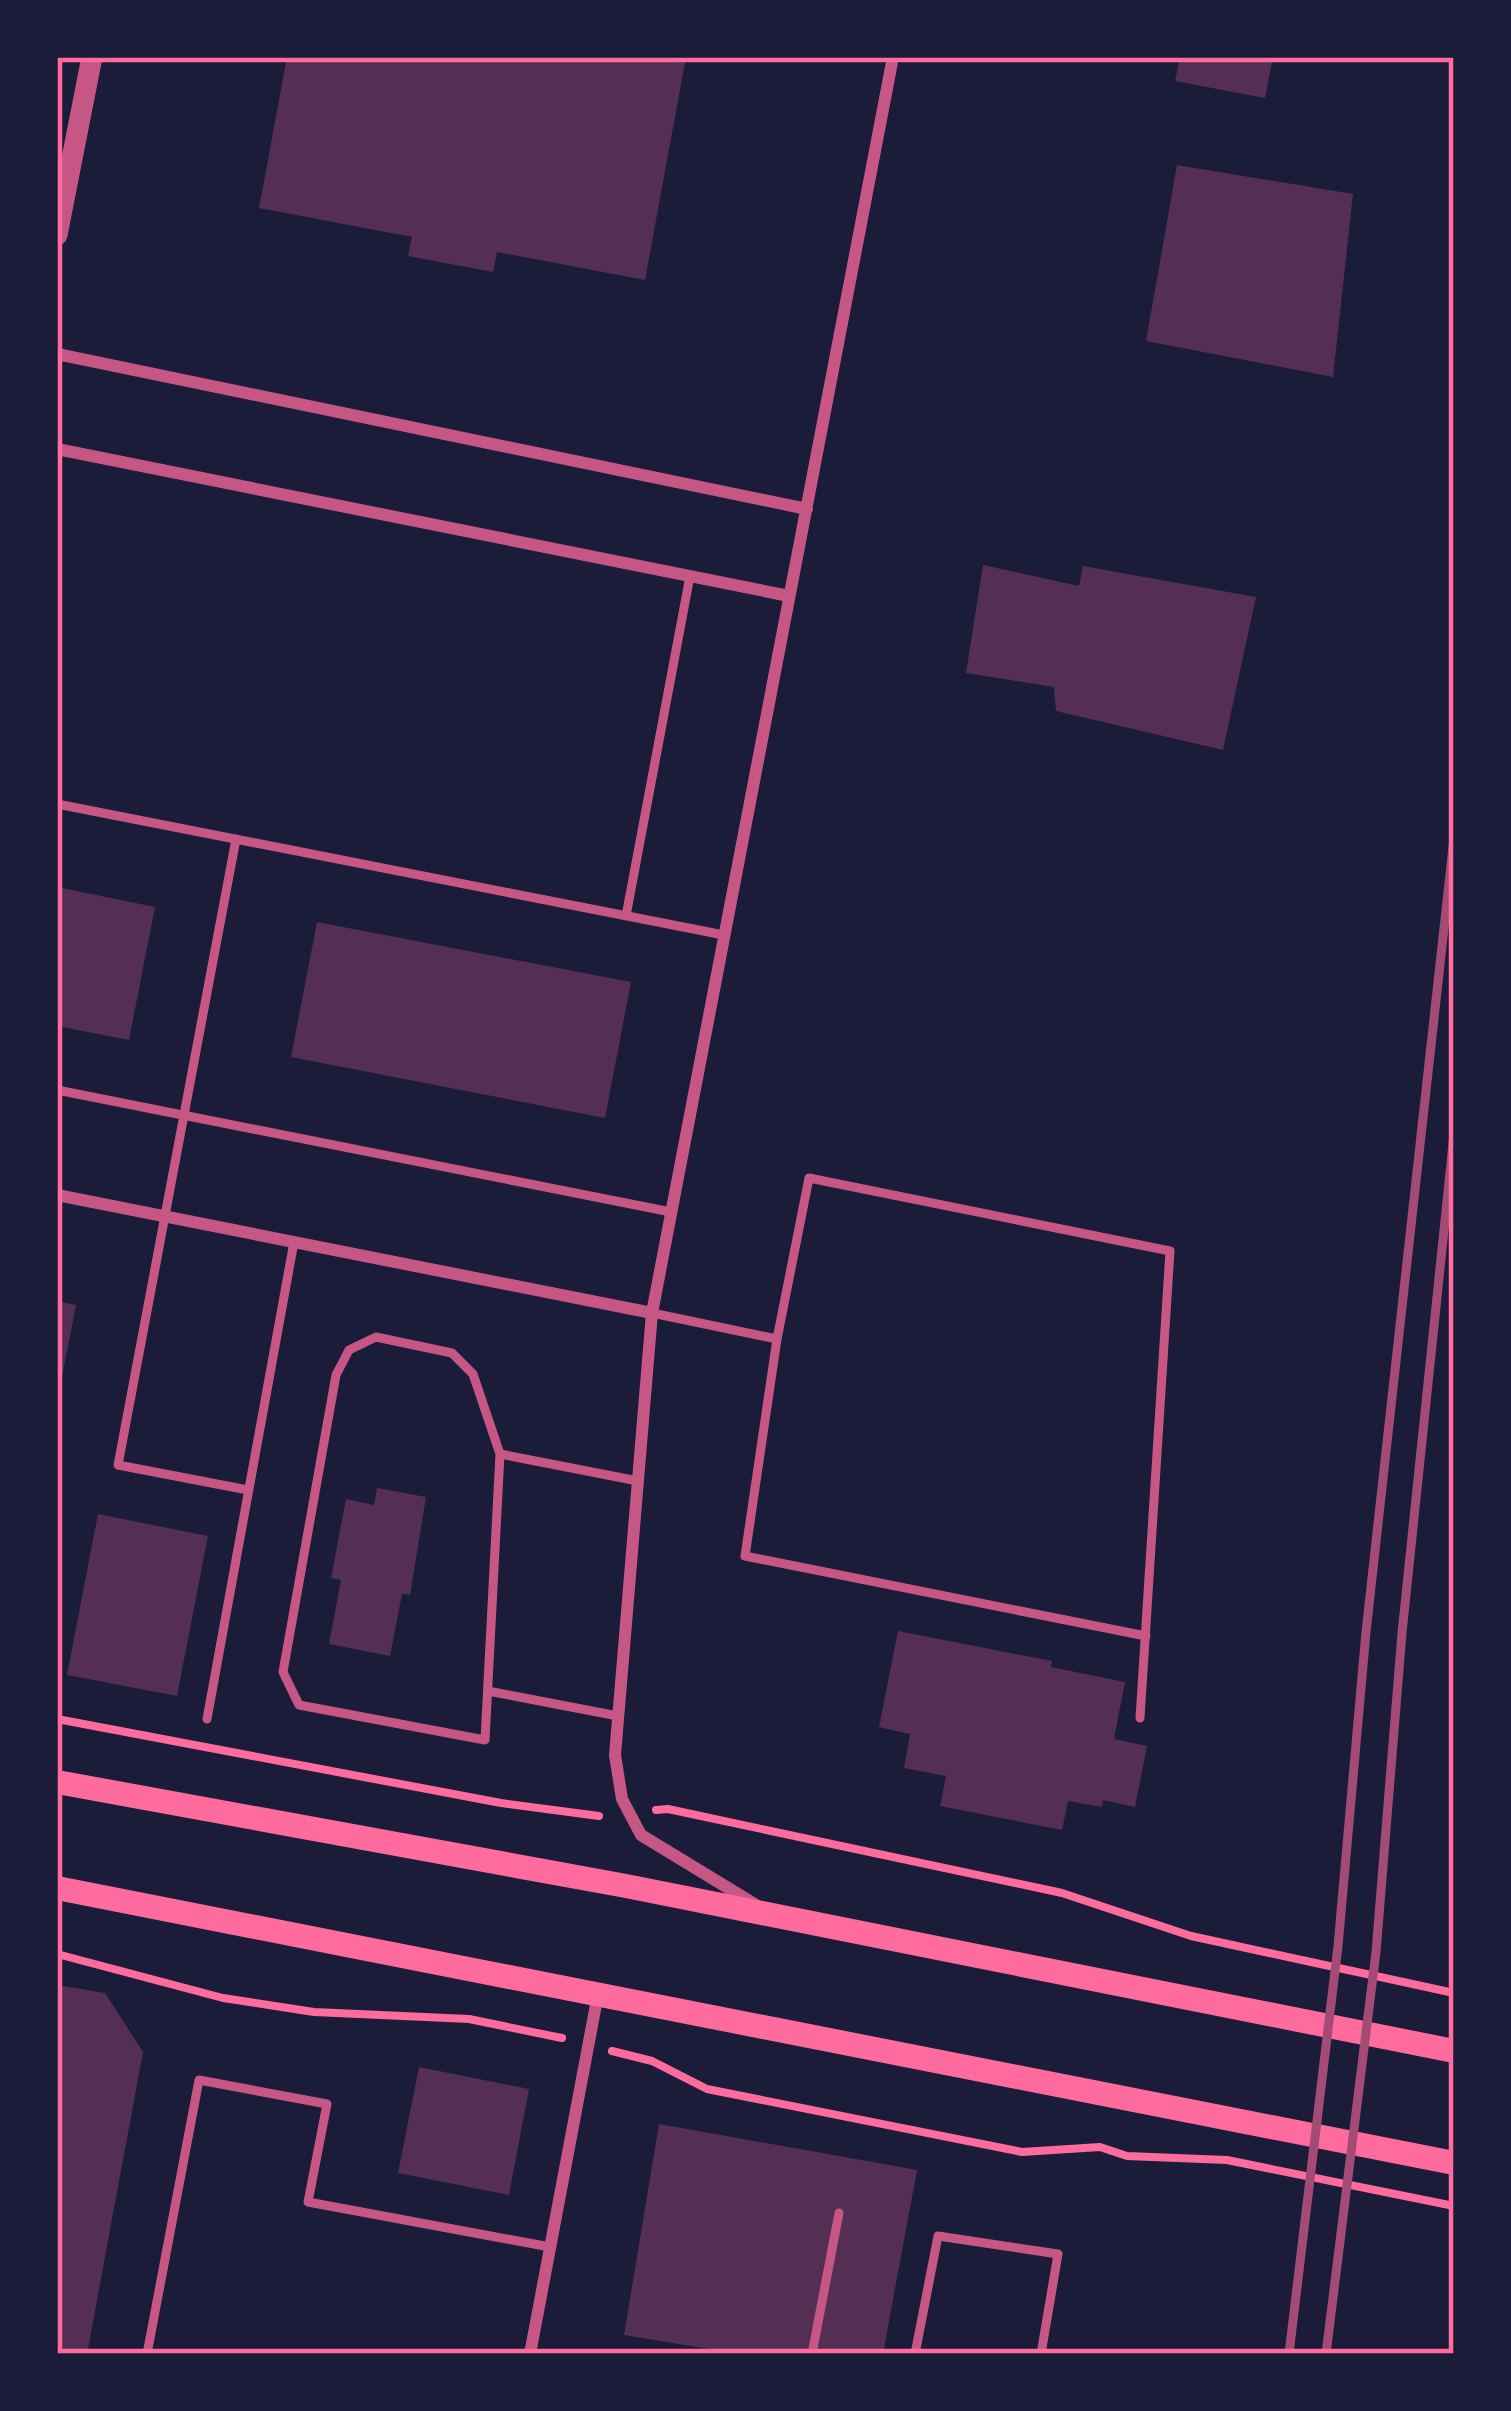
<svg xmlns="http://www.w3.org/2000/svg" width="1511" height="2411" viewBox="0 0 1511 2411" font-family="Commissioner,sans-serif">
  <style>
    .building { fill: #542f53 }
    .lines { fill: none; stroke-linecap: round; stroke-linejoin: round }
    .path { stroke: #ff6b9d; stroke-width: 8 }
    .service { stroke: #c65784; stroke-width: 9 }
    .minor { stroke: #c65784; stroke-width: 12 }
    .tertiary { stroke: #c65784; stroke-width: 21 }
    .secondary { stroke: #ff6b9d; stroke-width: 24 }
    .rail { stroke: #a44b75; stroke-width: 9 }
    .neatline { fill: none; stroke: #ff6b9d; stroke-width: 4.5 }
  </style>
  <rect width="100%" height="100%" fill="#1b1b3a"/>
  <!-- building -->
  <path class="building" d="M 287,57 L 686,57 L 645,280 L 497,252 L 493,272 L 408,256 L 412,237 L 259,208 Z
    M 1180,57 L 1273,57 L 1265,98 L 1175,81 Z
    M 1177,165 L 1353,194 L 1333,377 L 1146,341 Z
    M 983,565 L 1079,586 L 1083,566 L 1256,597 L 1223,750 L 1056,711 L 1054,687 L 966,673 Z
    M 57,887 L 155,907 L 129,1040 L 57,1026 Z
    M 317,922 L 631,982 L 605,1118 L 291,1057 Z
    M 57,1301 L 76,1305 L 59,1392 L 57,1392 Z
    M 377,1488 L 426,1497 L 410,1595 L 402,1594 L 390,1656 L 329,1644 L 341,1580 L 331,1578 L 346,1499 L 374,1505 Z
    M 98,1514 L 208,1536 L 177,1696 L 67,1675 Z
    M 898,1631 L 1052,1661 L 1051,1667 L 1125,1682 L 1114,1739 L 1147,1746 L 1135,1807 L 1103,1800 L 1102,1807 L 1068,1801 L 1062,1830 L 940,1806 L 946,1776 L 904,1768 L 910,1734 L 879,1727 Z
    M 57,1985 L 105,1993 L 143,2052 L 87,2354 L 57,2354 Z
    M 419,2067 L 529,2089 L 509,2195 L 398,2173 Z
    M 659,2124 L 917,2170 L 883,2354 L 740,2354 L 624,2335 Z"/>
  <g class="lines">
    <!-- path -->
    <path class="path" d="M 57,1719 L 501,1803 L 599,1816
      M 656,1810 L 668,1809 L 1062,1893 L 1191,1936 L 1454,1993
      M 57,1954 L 223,1998 L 314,2012 L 469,2019 L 562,2038
      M 612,2051 L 652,2061 L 707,2089 L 1022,2152 L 1100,2147 L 1127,2156 L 1227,2160 L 1454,2206"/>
    <!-- service -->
    <path class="service" d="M 57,804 L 724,935
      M 236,839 L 118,1465 L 248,1490
      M 626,916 L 690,576
      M 57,1090 L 671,1212
      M 652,1313 L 777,1339 L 809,1178 L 1170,1251 L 1140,1718
      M 376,1337 L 452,1353 L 473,1374 L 500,1454 L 485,1740 L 299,1705 L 283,1672 L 336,1375 L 349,1350 Z
      M 777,1339 L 745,1556 L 1146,1636
      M 500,1454 L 638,1481
      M 488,1691 L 618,1716
      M 207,1719 L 294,1242
      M 147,2354 L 199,2080 L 327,2104 L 308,2202 L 550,2247
      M 812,2354 L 839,2213
      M 915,2354 L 938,2236 L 1058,2254 L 1041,2354"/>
    <!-- minor -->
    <path class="minor" d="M 57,354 L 807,509
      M 57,449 L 789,596
      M 57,1195 L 652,1313
      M 756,1905 L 641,1835 L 622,1799 L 615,1755 L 652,1313 L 893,57
      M 530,2354 L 598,1994"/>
    <!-- tertiary -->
    <path class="tertiary" d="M 57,235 L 92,57"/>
    <!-- secondary -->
    <path class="secondary" d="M 57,1782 L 626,1886 L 1454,2051
      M 57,1888 L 1454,2163"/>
    <!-- rail -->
    <path class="rail" d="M 1289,2354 L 1338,1946 L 1366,1632 L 1454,838
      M 1326,2354 L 1376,1952 L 1402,1633 L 1454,1134"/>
  </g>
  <!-- border -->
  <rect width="1511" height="2411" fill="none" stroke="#1b1b3a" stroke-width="120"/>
  <rect x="60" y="60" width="1391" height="2291" class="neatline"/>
</svg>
